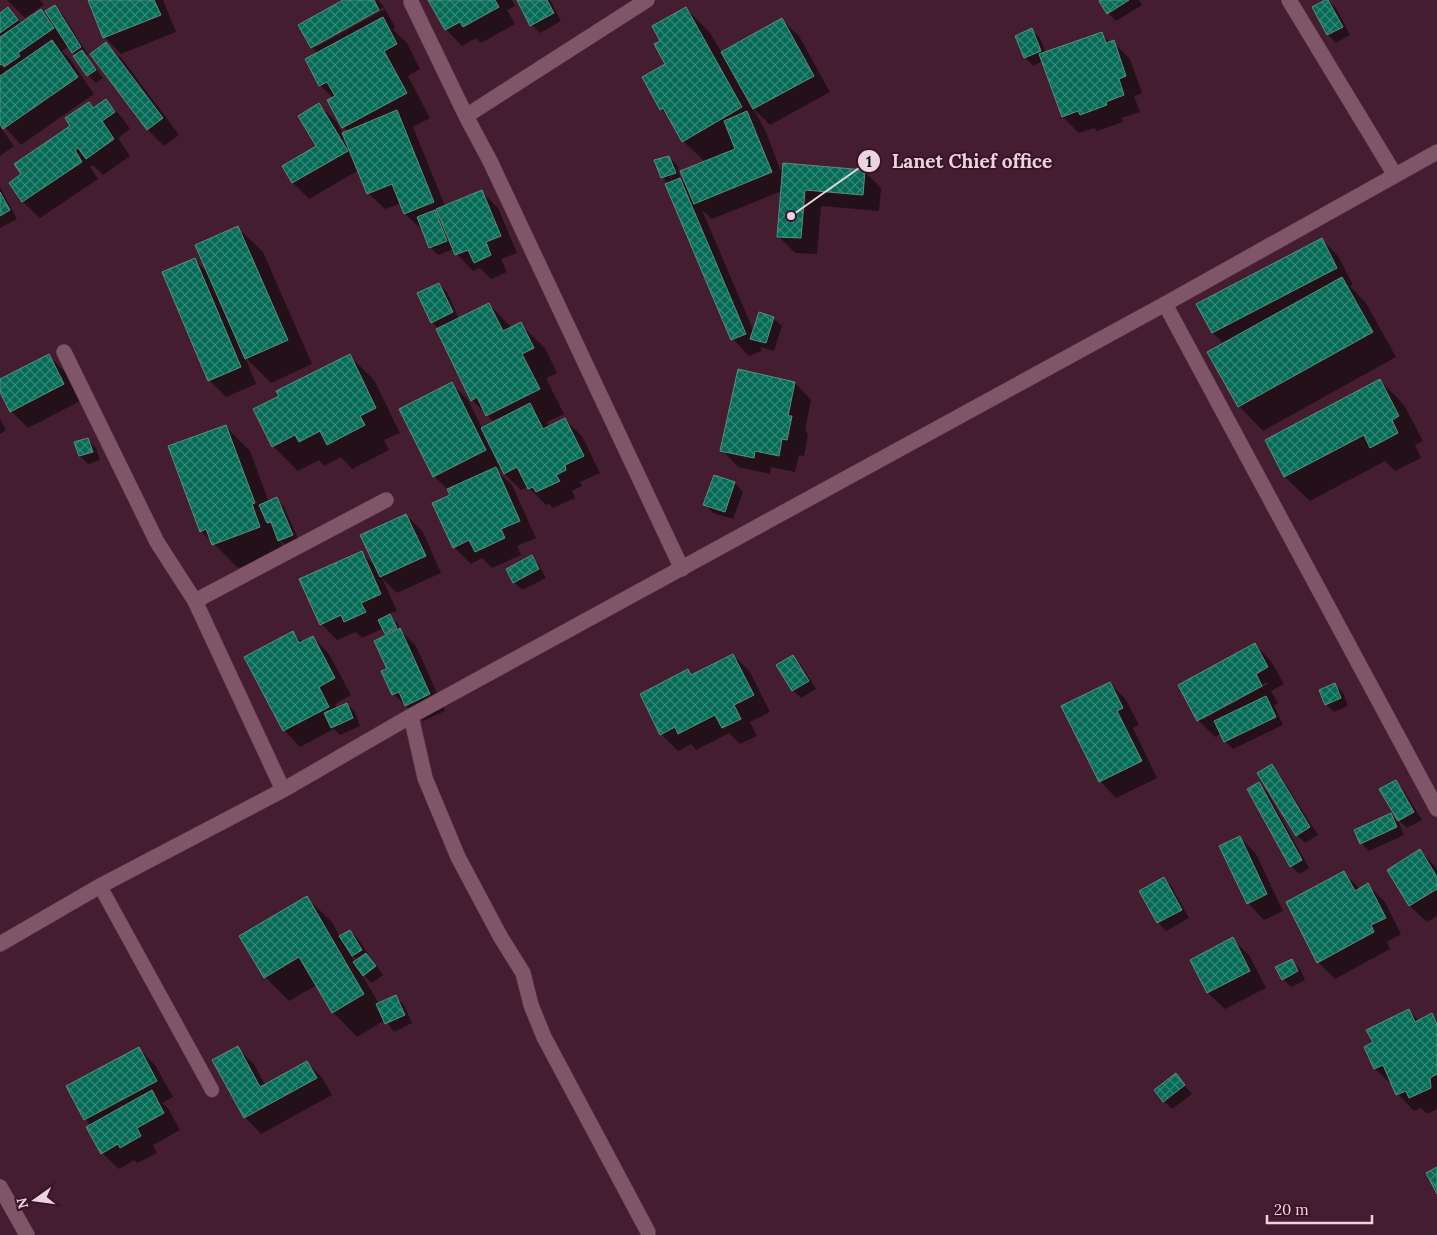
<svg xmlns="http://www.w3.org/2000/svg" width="1437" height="1235" viewBox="0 0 1437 1235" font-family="Lora,serif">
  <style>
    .shadow { fill: #0007; fill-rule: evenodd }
    .building { fill: url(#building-cross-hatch); stroke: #598f7e }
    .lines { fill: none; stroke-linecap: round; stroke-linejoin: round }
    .lane-casing { stroke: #5c3b4b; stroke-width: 15 }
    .street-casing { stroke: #5c3b4b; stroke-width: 16 }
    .lane { stroke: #805568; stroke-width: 14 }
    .street { stroke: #805568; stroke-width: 15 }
    .leader { fill: none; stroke: #edd3dd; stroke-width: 2 }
    .callout-dot { fill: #edd3dd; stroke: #391426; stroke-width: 2 }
    .mark-label { font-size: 15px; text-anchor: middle; font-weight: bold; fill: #111 }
    .callout-label { font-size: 19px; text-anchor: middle; font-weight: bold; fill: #edd3dd; stroke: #391426; stroke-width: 4; stroke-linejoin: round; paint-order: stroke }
  </style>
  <defs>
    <pattern id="building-cross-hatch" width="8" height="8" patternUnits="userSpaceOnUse" patternTransform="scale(1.25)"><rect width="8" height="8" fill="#046b56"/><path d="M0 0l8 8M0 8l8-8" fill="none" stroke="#358676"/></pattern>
  </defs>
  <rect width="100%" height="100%" fill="#441e30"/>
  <!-- shadow -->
  <path class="shadow" d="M 7,0 L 40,0 L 44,5 L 25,18 Z
    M 89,0 L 163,0 L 176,32 L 121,54 L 105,38 Z
    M 346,0 L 378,0 L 384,7 L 316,44 L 316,47 L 385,9 L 395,27 L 393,29 L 407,43 L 420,69 L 408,76 L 430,118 L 413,127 L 445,206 L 481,191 L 498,208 L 517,253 L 501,259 L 507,272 L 491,279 L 480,268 L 473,271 L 457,254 L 454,249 L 438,255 L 430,247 L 423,230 L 422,230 L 405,214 L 401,203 L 385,209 L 368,193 L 359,170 L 309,199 L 293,183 L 284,166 L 318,147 L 319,105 L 336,121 L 343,134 L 348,132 L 343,127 L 333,98 L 320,85 L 307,60 L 318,54 L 312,48 L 300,26 Z
    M 429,0 L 512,0 L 515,6 L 507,10 L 515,24 L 481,43 L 476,38 L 462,46 L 446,29 Z
    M 518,0 L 550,0 L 561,21 L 540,33 L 532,25 Z
    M 1102,0 L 1139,0 L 1142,5 L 1116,21 L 1108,13 Z
    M 1327,0 L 1336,8 L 1350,35 L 1336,43 L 1328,35 L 1314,8 Z
    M 55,7 L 63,15 L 88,55 L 86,56 L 103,78 L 96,83 L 88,75 L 69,46 L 62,51 L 69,58 L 94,94 L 21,145 L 0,122 L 0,15 L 8,9 L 21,24 L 41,11 L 52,22 Z
    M 686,8 L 710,33 L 722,53 L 782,20 L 799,36 L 830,92 L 770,125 L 753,108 L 766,132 L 783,177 L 864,171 L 881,188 L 879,211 L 821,206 L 817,254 L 795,253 L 778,236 L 782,191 L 712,219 L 702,210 L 754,332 L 773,318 L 782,326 L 774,351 L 760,347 L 762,351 L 749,356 L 733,339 L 668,184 L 662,177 L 669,157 L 677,165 L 682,182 L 689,189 L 705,162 L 683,141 L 670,119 L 661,109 L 667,65 L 662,41 Z
    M 1032,30 L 1040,38 L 1046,53 L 1101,34 L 1111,43 L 1113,42 L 1130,59 L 1142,93 L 1134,96 L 1140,112 L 1121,118 L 1123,122 L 1097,131 L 1094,128 L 1079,133 L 1063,117 L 1043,61 L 1033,66 L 1025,57 Z
    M 106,43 L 123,60 L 179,135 L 164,146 L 148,130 L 91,55 Z
    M 105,101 L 122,117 L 130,129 L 118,138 L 130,156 L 103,175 L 93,165 L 90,167 L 98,179 L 40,218 L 23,202 L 11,183 L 23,175 L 71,126 L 89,103 L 94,109 Z
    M 0,127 L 14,146 L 0,156 Z
    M 0,187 L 17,219 L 0,228 Z
    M 238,228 L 263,252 L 312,364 L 271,383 L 245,357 L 256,384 L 226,397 L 209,380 L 195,260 L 209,274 Z
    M 1322,239 L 1338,256 L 1353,285 L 1350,286 L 1366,303 L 1396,357 L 1263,431 L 1239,406 L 1224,344 L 1213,333 L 1198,305 Z
    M 439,284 L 447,292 L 459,319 L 489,304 L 512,328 L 520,324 L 545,348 L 557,373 L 546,378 L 564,414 L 547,422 L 549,427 L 565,420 L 582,436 L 600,473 L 580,482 L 582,486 L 572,491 L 575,498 L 553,508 L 549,504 L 546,505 L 528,487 L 521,490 L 505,474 L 501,467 L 496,470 L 512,485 L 536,538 L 517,546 L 521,555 L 492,568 L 482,558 L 471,564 L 454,547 L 451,496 L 449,491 L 434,476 L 452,384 L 468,400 L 482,428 L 494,422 L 472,400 L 439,329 L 432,322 Z
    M 49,356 L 65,372 L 80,401 L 28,428 L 11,411 L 0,390 L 0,381 Z
    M 350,356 L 374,380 L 400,433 L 384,440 L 389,450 L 352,469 L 341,457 L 324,466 L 319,460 L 298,471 L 273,446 L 255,409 Z
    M 1380,380 L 1404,405 L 1423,441 L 1415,445 L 1421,458 L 1395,471 L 1385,461 L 1310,501 L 1285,477 L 1267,441 Z
    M 795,383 L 811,400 L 805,430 L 808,434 L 804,456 L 799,455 L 795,472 L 771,467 L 770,474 L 738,467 L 722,450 Z
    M 0,419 L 6,430 L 0,434 Z
    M 225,426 L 250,451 L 269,502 L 276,499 L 284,507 L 300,543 L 288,548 L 280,540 L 284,551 L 238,568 L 201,531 L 170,447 Z
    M 88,440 L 96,448 L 100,460 L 88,464 L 80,456 Z
    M 714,476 L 735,483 L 743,492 L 733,519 L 713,513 L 705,504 Z
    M 406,515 L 423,532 L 441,573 L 397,593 L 382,578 L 397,611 L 388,614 L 398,624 L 402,632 L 416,646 L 445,711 L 423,721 L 393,694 L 389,669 L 388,635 L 384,628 L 362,638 L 356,632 L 337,640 L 321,624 L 361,552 L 376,567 Z
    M 531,557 L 539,565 L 546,578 L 522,590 L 514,582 Z
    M 293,633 L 303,643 L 313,637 L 329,654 L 351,695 L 335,704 L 337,708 L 347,704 L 355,712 L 360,726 L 340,735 L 334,729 L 300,747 L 284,730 Z
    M 1255,645 L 1271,661 L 1284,684 L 1271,691 L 1278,703 L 1274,705 L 1283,725 L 1233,749 L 1225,741 L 1222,733 L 1215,737 L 1198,720 L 1180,686 ZM 1267,682 L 1268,684 L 1202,720 L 1202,717 Z
    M 733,655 L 750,672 L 770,712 L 750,722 L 757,736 L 740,744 L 729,733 L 696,750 L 691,744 L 678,751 L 661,734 L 688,670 L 693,676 Z
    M 793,657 L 801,665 L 816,689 L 801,698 L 792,690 Z
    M 1110,683 L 1126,700 L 1139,725 L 1133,728 L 1157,778 L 1116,798 L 1100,781 Z
    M 1335,685 L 1343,693 L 1348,706 L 1334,712 L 1326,704 Z
    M 1271,766 L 1279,774 L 1318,835 L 1305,843 L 1297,835 Z
    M 1395,781 L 1403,789 L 1422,820 L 1407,828 L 1399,820 L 1381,790 Z
    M 1258,784 L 1267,792 L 1309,868 L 1299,874 L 1291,866 Z
    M 1391,815 L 1399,823 L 1404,835 L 1369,851 L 1361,843 Z
    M 1240,837 L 1256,854 L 1283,911 L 1264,920 L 1248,903 Z
    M 1420,851 L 1437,868 L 1437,916 L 1427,922 L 1410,906 L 1388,871 Z
    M 1344,873 L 1360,889 L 1368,885 L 1385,902 L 1401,934 L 1387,942 L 1390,949 L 1335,979 L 1318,962 Z
    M 1164,879 L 1172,887 L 1189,918 L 1166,931 L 1158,923 L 1141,891 Z
    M 307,898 L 332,922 L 340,937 L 350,931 L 358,939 L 383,975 L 372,983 L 361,973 L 379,1004 L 396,997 L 404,1005 L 412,1023 L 394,1032 L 385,1020 L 357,1037 L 333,1012 L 317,985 L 289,1001 L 265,977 ZM 350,954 L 351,954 L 357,960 L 355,962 Z
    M 1232,939 L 1249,955 L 1266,988 L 1225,1009 L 1208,993 L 1192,960 Z
    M 1292,961 L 1300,969 L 1305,980 L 1291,987 L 1283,979 Z
    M 1409,1011 L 1419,1021 L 1432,1015 L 1437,1020 L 1437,1109 L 1427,1114 L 1421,1108 L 1414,1111 L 1398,1094 L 1393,1084 L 1392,1085 L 1375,1069 L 1374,1043 Z
    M 237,1048 L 254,1064 L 265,1085 L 307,1062 L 323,1079 L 332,1095 L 261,1134 L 245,1117 Z
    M 139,1049 L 155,1065 L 173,1097 L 162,1103 L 168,1108 L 180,1130 L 153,1145 L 157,1153 L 137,1163 L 134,1160 L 119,1169 L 102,1153 L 91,1125 L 85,1119 Z
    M 1176,1075 L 1192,1094 L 1172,1109 L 1164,1101 Z"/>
  <!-- building -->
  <path class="building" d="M 88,0 L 154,0 L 161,15 L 103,38 Z
    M 343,0 L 374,0 L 379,10 L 311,48 L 298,25 Z
    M 428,0 L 495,0 L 499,7 L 463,27 L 460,22 L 445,30 Z
    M 517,0 L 547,0 L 554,13 L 530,26 Z
    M 1100,0 L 1129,0 L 1107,14 L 1099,1 Z
    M 1325,0 L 1328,0 L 1343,27 L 1327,35 L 1312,7 Z
    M 55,5 L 81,47 L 72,53 L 45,11 Z
    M 8,7 L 18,20 L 0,33 L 0,13 Z
    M 686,7 L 742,107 L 682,142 L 663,108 L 660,110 L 642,77 L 665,64 L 654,44 L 660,41 L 652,26 Z
    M 41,9 L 54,28 L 18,53 L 20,56 L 4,67 L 2,64 L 0,65 L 0,37 Z
    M 383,17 L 397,44 L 384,51 L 407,93 L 342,128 L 327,100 L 335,96 L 327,82 L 319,86 L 305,59 Z
    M 782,18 L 814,76 L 753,109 L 721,52 Z
    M 1032,28 L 1041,51 L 1024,58 L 1015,36 Z
    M 1102,32 L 1106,43 L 1114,40 L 1126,76 L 1119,79 L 1124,95 L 1106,102 L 1107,105 L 1080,115 L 1078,111 L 1062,117 L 1039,54 Z
    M 52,40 L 78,77 L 3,129 L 0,124 L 0,76 Z
    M 106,42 L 163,118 L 147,130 L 90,54 Z
    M 82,50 L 96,70 L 87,76 L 73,56 Z
    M 106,99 L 115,112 L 102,121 L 114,139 L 86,159 L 78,148 L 75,150 L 82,162 L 22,202 L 9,183 L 21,174 L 14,164 L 70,126 L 65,118 L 89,102 L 93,108 Z
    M 319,103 L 348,151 L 292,183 L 282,166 L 316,146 L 298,116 Z
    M 397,110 L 434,202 L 404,214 L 392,184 L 367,194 L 342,133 Z
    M 747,111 L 772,172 L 694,204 L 680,171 L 735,149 L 724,121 Z
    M 669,156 L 676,173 L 661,178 L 654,160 Z
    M 783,163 L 865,170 L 863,195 L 805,190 L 801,238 L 777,237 Z
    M 680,178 L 746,334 L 731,340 L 665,184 Z
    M 482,190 L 501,236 L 486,242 L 491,255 L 474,263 L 468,250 L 455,255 L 436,209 Z
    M 0,192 L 10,210 L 0,216 Z
    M 435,210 L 447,241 L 429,248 L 417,217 Z
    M 238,226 L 288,340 L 245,359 L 195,245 Z
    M 1322,238 L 1337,268 L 1212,333 L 1196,304 Z
    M 195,258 L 241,367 L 208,381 L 162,272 Z
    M 1342,277 L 1373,332 L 1238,407 L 1207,352 Z
    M 439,283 L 453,312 L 431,323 L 417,293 Z
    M 489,303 L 503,331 L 521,322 L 534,348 L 522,354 L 540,389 L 486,416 L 477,397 L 471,401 L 436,329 Z
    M 759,312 L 774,317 L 766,343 L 750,339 Z
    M 49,354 L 64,384 L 10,412 L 0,392 L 0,379 Z
    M 350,354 L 376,408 L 360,416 L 365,425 L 327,445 L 320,431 L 299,442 L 295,435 L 272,447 L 253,409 L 279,396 L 276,391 Z
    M 738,369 L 795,382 L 788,416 L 792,416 L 787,440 L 782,439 L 779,456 L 755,451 L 754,458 L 720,451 Z
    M 1380,379 L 1399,416 L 1392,420 L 1398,433 L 1370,448 L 1364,435 L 1284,477 L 1265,440 Z
    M 452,382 L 486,450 L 433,477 L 399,409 Z
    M 530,403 L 543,429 L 565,418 L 584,456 L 565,465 L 566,470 L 556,475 L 560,481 L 536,492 L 533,487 L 528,489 L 517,467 L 504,474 L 481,428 Z
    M 226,425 L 255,503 L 252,504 L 260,527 L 212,545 L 206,529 L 200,532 L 168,446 Z
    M 88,438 L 93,452 L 79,456 L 74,442 Z
    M 496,467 L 520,521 L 501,529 L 505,538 L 475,552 L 469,540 L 453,548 L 432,503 L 450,495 L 447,489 Z
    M 714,475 L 735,482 L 725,512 L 703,505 Z
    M 277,497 L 293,535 L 278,541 L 271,522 L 267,523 L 259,505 Z
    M 406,514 L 426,556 L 380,577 L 360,535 Z
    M 362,551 L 381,594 L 361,603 L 366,612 L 344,622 L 341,615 L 320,625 L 299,579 Z
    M 532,555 L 539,569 L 513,583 L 506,569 Z
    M 390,614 L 397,628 L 385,634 L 378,620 Z
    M 400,628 L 430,694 L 405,706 L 399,692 L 392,695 L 381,671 L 387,669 L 374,641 Z
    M 293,631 L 299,643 L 313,636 L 335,678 L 319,687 L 329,707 L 283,731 L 244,657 Z
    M 1255,643 L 1268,667 L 1256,674 L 1262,686 L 1197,721 L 1178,685 Z
    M 733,654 L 754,695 L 734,705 L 741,719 L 722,728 L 715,715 L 678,734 L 675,727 L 660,735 L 640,694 L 688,669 L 691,675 Z
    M 793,655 L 809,681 L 792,691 L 776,665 Z
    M 1110,682 L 1123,708 L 1117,711 L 1142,761 L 1099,782 L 1061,706 Z
    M 1335,683 L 1341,698 L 1325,705 L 1319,690 Z
    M 1266,696 L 1276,717 L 1224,742 L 1214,721 Z
    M 347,703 L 353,718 L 331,728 L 324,713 Z
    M 1272,764 L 1310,827 L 1296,836 L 1257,773 Z
    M 1396,780 L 1414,812 L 1398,821 L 1379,789 Z
    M 1259,782 L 1302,860 L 1290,867 L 1247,789 Z
    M 1391,813 L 1397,827 L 1360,844 L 1354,830 Z
    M 1240,836 L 1267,894 L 1247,904 L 1219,846 Z
    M 1420,849 L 1437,877 L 1437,889 L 1409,906 L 1387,870 Z
    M 1344,871 L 1355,891 L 1368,883 L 1386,918 L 1371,925 L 1374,932 L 1317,963 L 1286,902 Z
    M 1164,877 L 1182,910 L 1157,923 L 1139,891 Z
    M 307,896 L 364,994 L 332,1013 L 299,957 L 264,978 L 239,936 Z
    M 350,930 L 362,950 L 352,956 L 339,936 Z
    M 1233,937 L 1250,971 L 1207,993 L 1190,960 Z
    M 366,953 L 376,966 L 363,976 L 353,962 Z
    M 1292,959 L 1298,971 L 1282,980 L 1275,967 Z
    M 396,995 L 405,1015 L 385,1024 L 376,1004 Z
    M 1409,1009 L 1415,1022 L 1432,1013 L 1437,1024 L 1437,1074 L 1430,1078 L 1431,1088 L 1409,1098 L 1406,1091 L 1396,1095 L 1383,1065 L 1374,1069 L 1364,1047 L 1373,1042 L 1366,1030 Z
    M 238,1046 L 260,1087 L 307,1061 L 317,1078 L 244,1118 L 212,1060 Z
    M 139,1047 L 157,1081 L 84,1120 L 66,1086 Z
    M 1176,1073 L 1185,1085 L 1163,1102 L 1154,1090 Z
    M 152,1090 L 164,1113 L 137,1128 L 141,1136 L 120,1148 L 118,1144 L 101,1154 L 86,1127 Z
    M 1437,1167 L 1437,1194 L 1426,1173 Z"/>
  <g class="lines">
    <!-- lane casing -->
    <g class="lane-casing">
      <path id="lane" d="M 100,886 L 212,1090"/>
    </g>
    <!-- street casing -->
    <g class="street-casing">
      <path id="street" d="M 1289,0 L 1395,175
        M 411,2 L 466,116 L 490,161 L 682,569
        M 466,116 L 647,0
        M 1165,304 L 1437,809
        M 64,352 L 157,542 L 195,601 L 283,790
        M 195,601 L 386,500
        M 411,716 L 425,778 L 458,857 L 500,936 L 523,973 L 531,1005 L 544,1037 L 648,1232
        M 0,944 L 100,886 L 283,790 L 411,716 L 1165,304 L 1437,152
        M 0,1187 L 27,1235"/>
    </g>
    <!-- lane -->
    <use href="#lane" class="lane"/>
    <!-- street -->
    <use href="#street" class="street"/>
  </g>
  <!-- callouts -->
  <path class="leader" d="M791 216L869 161"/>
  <g class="callout-dot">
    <circle cx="791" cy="216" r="5"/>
    <circle cx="869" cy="161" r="12"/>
  </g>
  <g class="mark-label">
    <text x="869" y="167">1</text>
  </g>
  <g class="callout-label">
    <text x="972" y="168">Lanet Chief office</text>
  </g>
  <!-- north arrow -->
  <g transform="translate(35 1200) rotate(256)" stroke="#391426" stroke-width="4" paint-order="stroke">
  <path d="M0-4L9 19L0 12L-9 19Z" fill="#edd3dd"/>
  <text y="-8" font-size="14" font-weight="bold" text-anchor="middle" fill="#edd3dd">N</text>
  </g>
  <!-- scale -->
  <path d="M1267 1215v8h105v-8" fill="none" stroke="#edd3dd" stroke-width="2.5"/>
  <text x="1274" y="1215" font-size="15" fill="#edd3dd" stroke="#391426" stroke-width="4" paint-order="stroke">20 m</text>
</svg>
